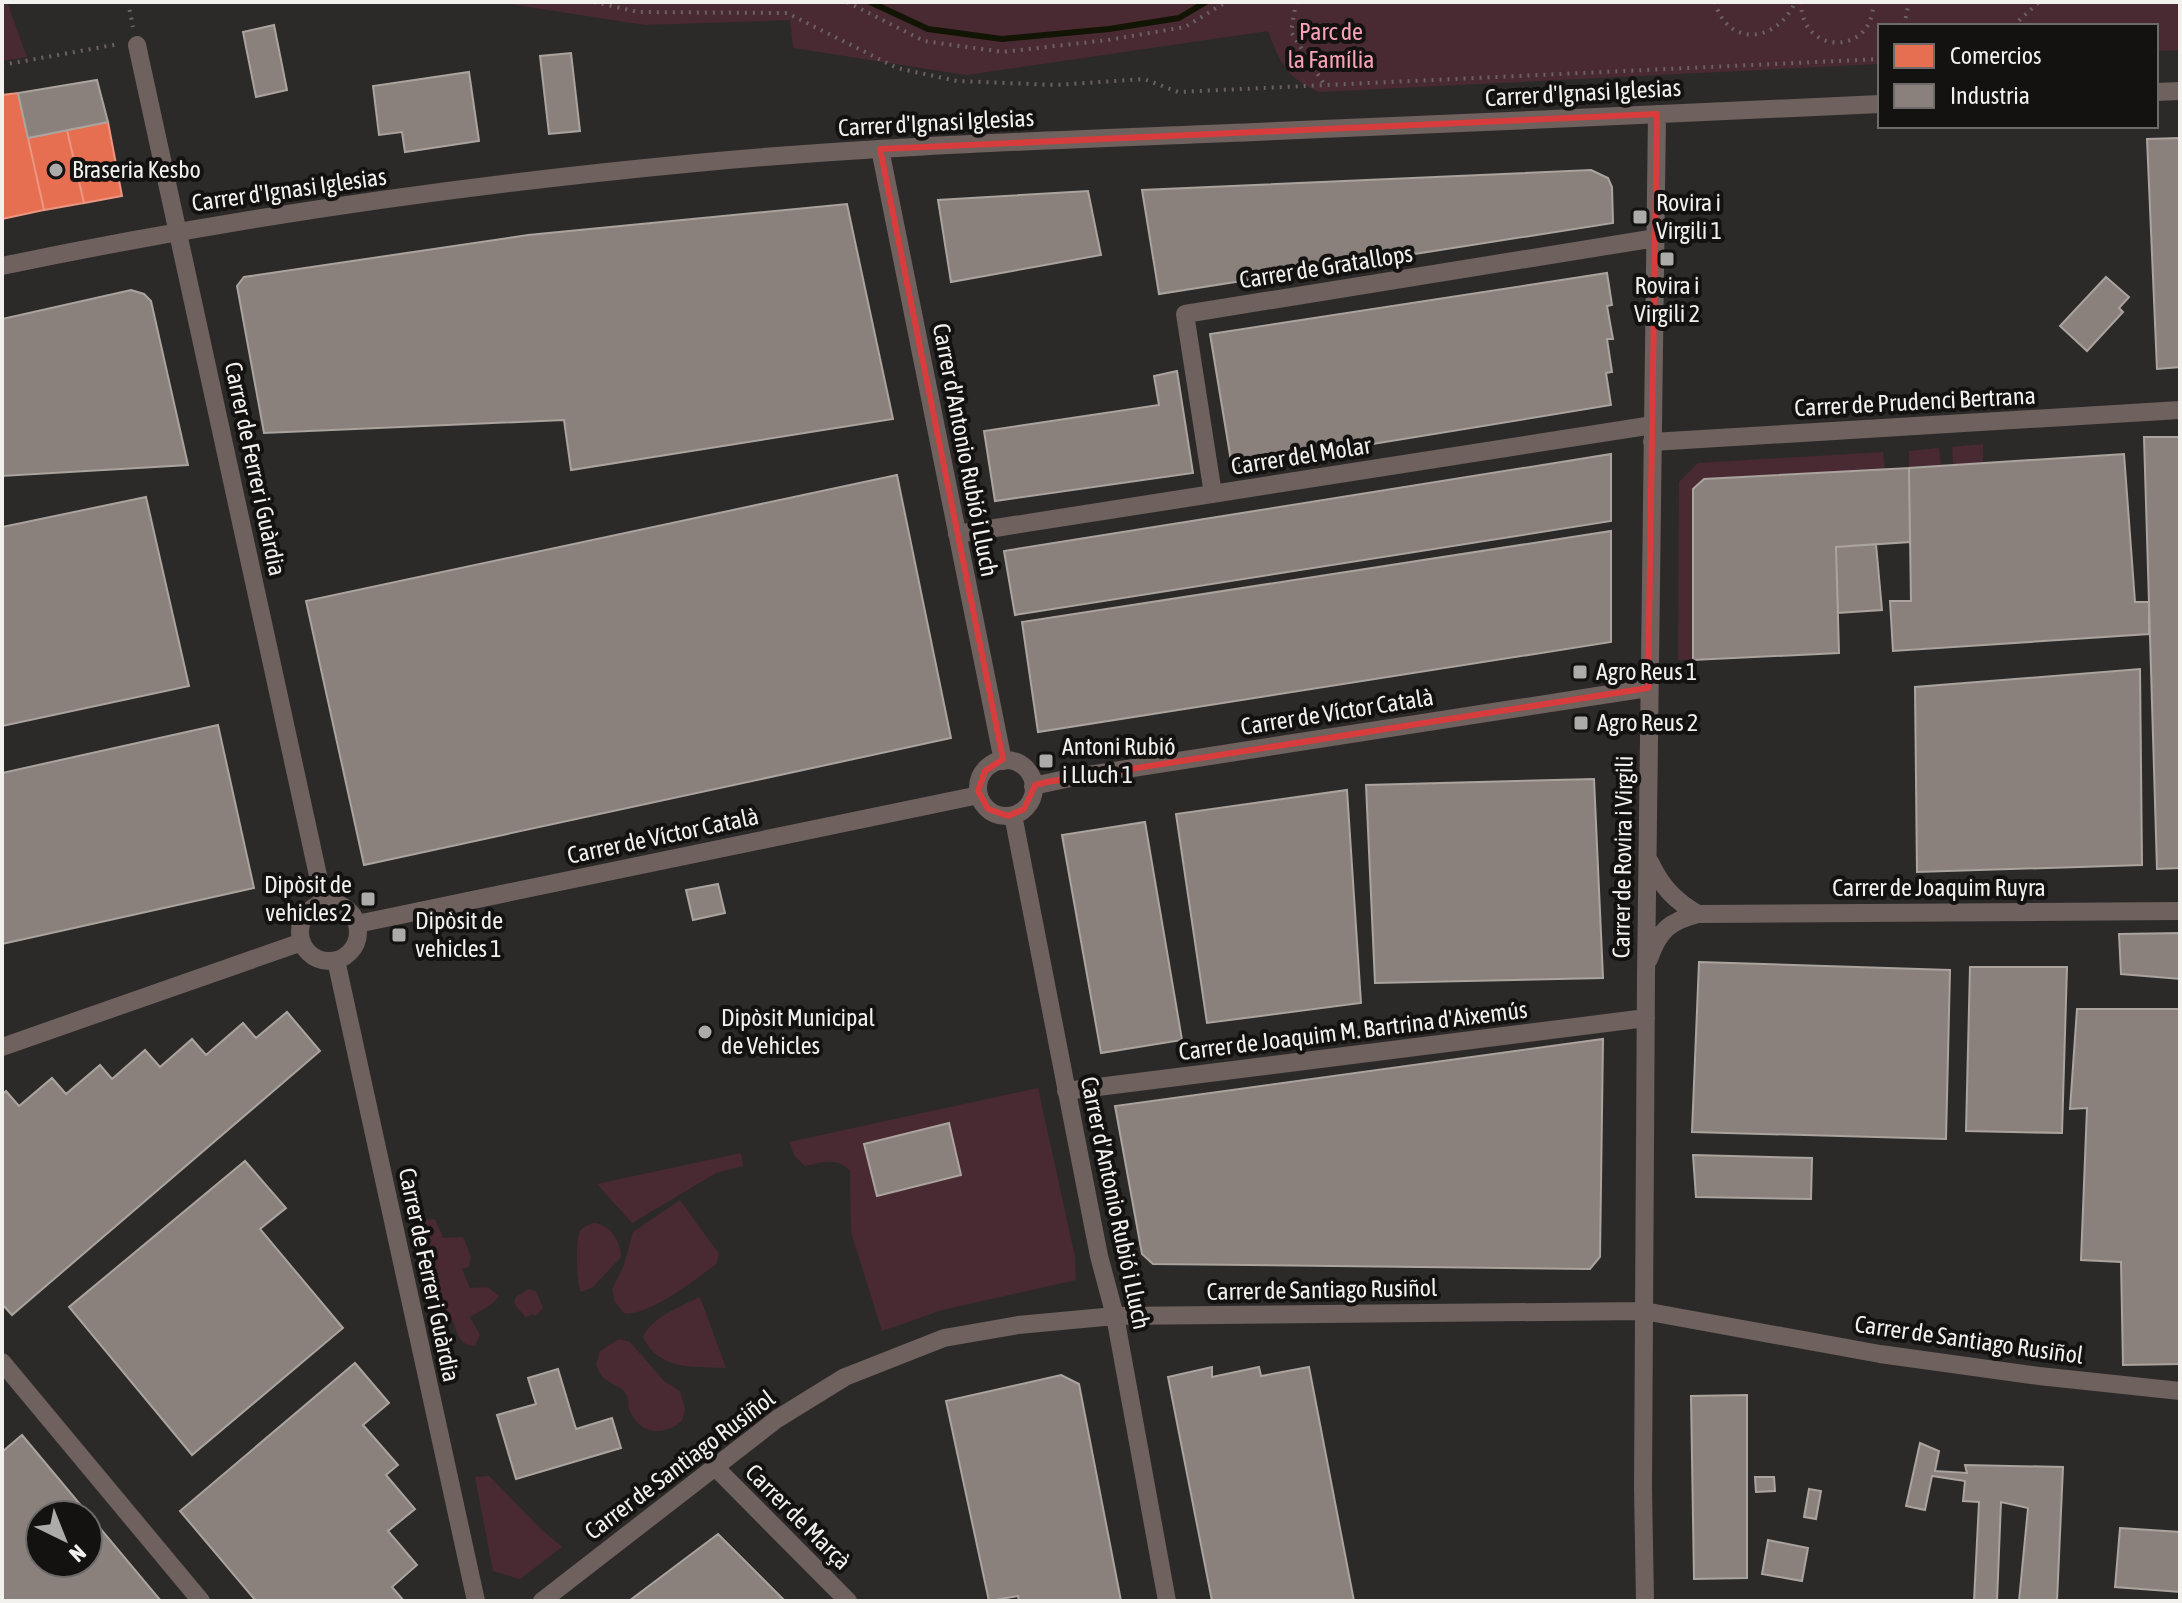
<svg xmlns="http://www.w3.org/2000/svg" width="2182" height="1603" viewBox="0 0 2182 1603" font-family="'Asap Condensed',sans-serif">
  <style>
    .green { fill: #492a32 }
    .shops { fill: #e76f51; stroke: #eb9680; stroke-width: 2 }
    .industry { fill: #8a817c; stroke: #aaa39e; stroke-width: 2; fill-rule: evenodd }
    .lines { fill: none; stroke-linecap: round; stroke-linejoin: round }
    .stream { stroke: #131504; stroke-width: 6 }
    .path { stroke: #6b625f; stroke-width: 4; stroke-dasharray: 2 6; stroke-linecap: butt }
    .minor { stroke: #6e615e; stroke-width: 18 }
    .marked { fill: none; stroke: #d93c3c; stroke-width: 6; stroke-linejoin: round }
    .poi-dot { fill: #adaba9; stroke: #141211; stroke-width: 3 }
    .labels { text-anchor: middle; stroke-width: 8; stroke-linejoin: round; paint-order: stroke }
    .park-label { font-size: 24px; fill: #faa3b7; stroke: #141211 }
    .street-label { font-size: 24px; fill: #f3f1ee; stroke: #141211 }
    .poi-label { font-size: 24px; fill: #f3f1ee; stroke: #141211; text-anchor: start }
  </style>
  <rect width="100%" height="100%" fill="#2c2a28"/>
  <!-- green -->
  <path class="green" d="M 2,2 L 7,2 L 27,57 L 2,61 Z
    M 497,2 L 2180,2 L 2180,50 L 2156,51 L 2156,26 L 1880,26 L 1880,64 L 1319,92 C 1285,77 1281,64 1268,31 L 966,75 L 793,48 L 790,20 L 645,25 Z
    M 1983,444 L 1983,463 L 1953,465 L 1952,447 Z
    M 1939,448 L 1941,466 L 1909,468 L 1909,451 Z
    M 1883,452 L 1885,470 L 1704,479 L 1693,489 L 1693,660 L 1678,660 L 1679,482 L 1698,463 Z
    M 1038,1088 L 1075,1257 L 1076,1280 L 942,1310 L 882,1331 L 851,1232 L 850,1171 C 838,1157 821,1162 805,1166 L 794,1155 L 789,1142 Z
    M 741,1153 L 743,1166 L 716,1173 L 632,1223 L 597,1184 Z
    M 680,1200 L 719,1254 L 716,1264 C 698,1278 646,1318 624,1313 L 615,1302 L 612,1290 L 624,1265 L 633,1232 Z
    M 435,1219 L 443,1238 L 463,1237 L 471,1257 L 469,1267 L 462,1269 L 470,1288 L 488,1287 L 499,1296 L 492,1304 L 470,1317 L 480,1335 L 475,1346 C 459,1345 458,1335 453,1321 L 441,1320 L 418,1221 Z
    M 594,1223 C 610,1224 621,1242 621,1257 L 593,1287 L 581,1292 C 576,1283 576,1243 579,1234 C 581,1227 588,1225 594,1223 Z
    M 528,1289 L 536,1291 L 543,1308 L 536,1316 L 532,1314 L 526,1318 L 514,1303 L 516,1297 Z
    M 700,1297 L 726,1368 C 694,1367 658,1370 643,1337 C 653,1316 680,1307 700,1297 Z
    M 619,1339 L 630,1342 L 664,1381 L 680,1391 L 685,1409 L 682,1421 C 662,1437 640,1435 629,1409 C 628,1405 629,1400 627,1396 C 622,1385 608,1384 602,1376 C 599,1373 598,1369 596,1365 L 600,1351 Z
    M 489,1476 L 542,1530 L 562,1547 L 520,1579 L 493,1571 L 475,1477 Z"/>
  <!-- shops -->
  <path class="shops" d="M 18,93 L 44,210 L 2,219 L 2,95 Z
    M 108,122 L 122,196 L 84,203 L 67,130 Z
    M 67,130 L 84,203 L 44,210 L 28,138 Z"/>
  <!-- industry -->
  <path class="industry" d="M 274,25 L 287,90 L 256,97 L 243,32 Z
    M 571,53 L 580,131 L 549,134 L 540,56 Z
    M 469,72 L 479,141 L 405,152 L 402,132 L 379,135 L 373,86 Z
    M 97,80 L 108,122 L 28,138 L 18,93 Z
    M 2180,138 L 2180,367 L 2157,369 L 2147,139 Z
    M 1591,170 L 1608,178 L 1612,187 L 1613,223 L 1159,294 L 1142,190 Z
    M 1088,191 L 1101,255 L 951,282 L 938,200 Z
    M 847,204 L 893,419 L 571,470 L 564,420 L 264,433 L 237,286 L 244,277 L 528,235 Z
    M 1607,273 L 1612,305 L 1607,306 L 1613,339 L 1607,339 L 1612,372 L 1606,373 L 1611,405 L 1232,467 L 1210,334 Z
    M 2106,277 L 2129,297 L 2119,308 L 2123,312 L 2087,351 L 2060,326 Z
    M 131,290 L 144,294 L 151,301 L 188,465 L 2,476 L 2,319 Z
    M 1177,371 L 1193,473 L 995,501 L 984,431 L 1159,405 L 1154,376 Z
    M 2144,437 L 2180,437 L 2180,868 L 2157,869 Z
    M 1611,454 L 1611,521 L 1015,615 L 1004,551 Z
    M 2124,454 L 2135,602 L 2149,602 L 2149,634 L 1893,651 L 1890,601 L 1911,601 L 1909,468 Z
    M 1909,468 L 1910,542 L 1836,547 L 1839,653 L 1693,660 L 1693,489 L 1704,479 Z
    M 897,475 L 951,738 L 364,865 L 306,601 Z
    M 146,497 L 189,686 L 2,726 L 2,527 Z
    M 1611,531 L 1611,642 L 1038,732 L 1022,622 Z
    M 1876,544 L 1882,610 L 1838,613 L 1836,547 Z
    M 2140,669 L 2142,865 L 1917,872 L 1915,687 Z
    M 218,725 L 254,888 L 2,944 L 2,773 Z
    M 1594,779 L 1603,978 L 1375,983 L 1366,785 Z
    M 1347,790 L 1361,1003 L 1207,1023 L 1176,814 Z
    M 1145,822 L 1182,1040 L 1101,1053 L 1062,835 Z
    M 718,884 L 725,913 L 693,920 L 686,890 Z
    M 2180,933 L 2180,979 L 2121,974 L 2119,934 Z
    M 1699,962 L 1950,970 L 1946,1139 L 1692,1132 Z
    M 1970,967 L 2067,967 L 2062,1133 L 1966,1131 Z
    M 2077,1009 L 2180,1009 L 2180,1364 L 2123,1365 L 2121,1262 L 2081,1260 L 2087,1108 L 2070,1109 Z
    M 287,1012 L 320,1051 L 12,1315 L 2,1304 L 2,1095 L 6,1091 L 19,1106 L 52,1078 L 66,1094 L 100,1065 L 112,1079 L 145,1050 L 160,1067 L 192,1039 L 206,1055 L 243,1023 L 256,1038 Z
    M 1603,1039 L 1600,1257 L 1590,1269 L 1153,1264 L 1142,1254 L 1115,1106 Z
    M 949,1123 L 961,1175 L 877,1196 L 864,1144 Z
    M 1693,1155 L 1812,1158 L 1811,1199 L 1696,1197 Z
    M 245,1161 L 286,1208 L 260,1229 L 343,1328 L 192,1455 L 69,1307 Z
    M 355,1363 L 389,1403 L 363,1425 L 398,1465 L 386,1475 L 415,1509 L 388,1531 L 417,1565 L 392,1587 L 404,1601 L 256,1601 L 180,1511 Z
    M 1212,1367 L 1212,1377 L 1259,1367 L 1261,1376 L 1309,1367 L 1354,1601 L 1212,1601 L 1168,1377 Z
    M 558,1369 L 576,1429 L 612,1418 L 621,1448 L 516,1479 L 497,1415 L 536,1404 L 528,1378 Z
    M 1061,1375 L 1079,1384 L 1121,1601 L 1019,1601 L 1018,1596 L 989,1601 L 946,1401 Z
    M 1747,1395 L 1747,1578 L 1694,1579 L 1691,1396 Z
    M 22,1435 L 161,1601 L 2,1601 L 2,1452 ZM 40,1515 L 88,1515 L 88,1563 L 40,1563 Z
    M 1920,1443 L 1939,1451 L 1935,1471 L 1967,1473 L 1965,1465 L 2063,1467 L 2057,1601 L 2019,1601 L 2028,1508 L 2001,1502 L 1997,1601 L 1974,1601 L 1979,1502 L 1963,1501 L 1965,1481 L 1932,1476 L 1925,1510 L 1906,1506 Z
    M 1755,1477 L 1774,1477 L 1775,1491 L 1756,1492 Z
    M 1809,1489 L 1821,1491 L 1816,1519 L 1804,1517 Z
    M 2120,1528 L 2180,1532 L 2180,1592 L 2115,1587 Z
    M 718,1534 L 785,1601 L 629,1601 Z
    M 1768,1540 L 1808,1548 L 1802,1581 L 1762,1574 Z"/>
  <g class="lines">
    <!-- stream -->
    <path class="stream" d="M 870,2 L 928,29 L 1002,39 L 1109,29 L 1179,18 L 1206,2"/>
    <!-- path -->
    <path class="path" d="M 128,2 L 133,27
      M 594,2 L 638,12 L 787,13 L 897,68 L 957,81 L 1056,85 L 1144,79 L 1178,92 L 1880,59
      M 847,2 L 924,41 L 1003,52 L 1108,40 L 1185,27 L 1226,2
      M 1296,2 L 1291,32 L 1324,84
      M 1715,2 C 1727,47 1776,43 1794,4
      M 1801,2 C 1801,57 1875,55 1873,2
      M 1904,26 L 1909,2
      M 2013,26 L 2039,2
      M 2,65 L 119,44"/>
    <!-- minor -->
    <path class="minor" d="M 137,45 L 324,903
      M 2156,92 L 2180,91
      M 880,149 L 1003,761
      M 2,266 C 231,218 463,185 696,163 C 882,145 1068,140 1255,132 C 1463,123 1672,114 1880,104
      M 1652,442 L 2180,410
      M 1213,494 L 1185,314 L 1656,238
      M 957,534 L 1653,425
      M978 788a28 28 0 1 1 56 0a28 28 0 1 1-56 0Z
      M 1033,786 L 1075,777 L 1648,688
      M 1013,815 L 1099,1256 L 1115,1316 L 1167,1601
      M 1650,862 C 1661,886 1675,901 1698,914
      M300 932a29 29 0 1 1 58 0a29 29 0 1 1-58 0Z
      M 357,924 L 979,795
      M 1649,959 C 1659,930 1670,921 1698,914 L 2180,911
      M 336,960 L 476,1601
      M 2,1047 L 302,942
      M 1066,1091 L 1646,1018
      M 2,1362 L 201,1601
      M 715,1467 L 848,1601
      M 542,1601 L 777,1419 L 845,1377 L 944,1338 L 1018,1325 L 1115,1316 L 1644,1311 L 1880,1354 L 2039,1376 L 2180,1391
      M 1645,1601 L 1643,1488 L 1646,975 L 1657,114"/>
  </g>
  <!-- marked area -->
  <path class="marked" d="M 1657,114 L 1648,688 L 1047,782 L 1035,785 L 1024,809 L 1008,816 L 988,809 L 978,791 L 985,771 L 1003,759 L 880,149 Z"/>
  <!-- markers -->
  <g class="poi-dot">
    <circle cx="56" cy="170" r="8"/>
    <rect x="1632" y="209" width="16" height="16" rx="4"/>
    <rect x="1659" y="251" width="16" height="16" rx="4"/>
    <rect x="1572" y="664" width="16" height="16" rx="4"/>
    <rect x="1573" y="715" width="16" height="16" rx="4"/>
    <rect x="1038" y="753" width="16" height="16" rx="4"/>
    <rect x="360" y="891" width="16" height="16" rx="4"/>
    <rect x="391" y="927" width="16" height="16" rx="4"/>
    <circle cx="705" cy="1032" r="8"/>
  </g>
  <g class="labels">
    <!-- park labels -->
    <g class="park-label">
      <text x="1331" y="40">Parc de<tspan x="1331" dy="28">la Família</tspan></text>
    </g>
    <!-- street labels -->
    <g class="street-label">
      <text transform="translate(1583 93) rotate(-3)" y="8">Carrer d'Ignasi Iglesias</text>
      <text transform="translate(936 123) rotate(-3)" y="8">Carrer d'Ignasi Iglesias</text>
      <text transform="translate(289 190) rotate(-8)" y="8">Carrer d'Ignasi Iglesias</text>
      <text transform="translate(1326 267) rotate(-9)" y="8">Carrer de Gratallops</text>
      <text transform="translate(1915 402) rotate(-3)" y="8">Carrer de Prudenci Bertrana</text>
      <text transform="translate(965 450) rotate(79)" y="8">Carrer d'Antonio Rubió i Lluch</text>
      <text transform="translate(1301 456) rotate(-9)" y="8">Carrer del Molar</text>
      <text transform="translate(255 469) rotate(78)" y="8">Carrer de Ferrer i Guàrdia</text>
      <text transform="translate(1337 712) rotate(-9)" y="8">Carrer de Víctor Català</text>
      <text transform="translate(663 836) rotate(-12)" y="8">Carrer de Víctor Català</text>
      <text transform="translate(1623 857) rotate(-89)" y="8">Carrer de Rovira i Virgili</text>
      <text x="1939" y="896">Carrer de Joaquim Ruyra</text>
      <text transform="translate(1353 1031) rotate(-7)" y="8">Carrer de Joaquim M. Bartrina d'Aixemús</text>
      <text transform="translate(1115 1203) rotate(78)" y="8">Carrer d'Antonio Rubió i Lluch</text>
      <text transform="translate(429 1275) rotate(78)" y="8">Carrer de Ferrer i Guàrdia</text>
      <text transform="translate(1322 1290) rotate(-1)" y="8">Carrer de Santiago Rusiñol</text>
      <text transform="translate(1969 1340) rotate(8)" y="8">Carrer de Santiago Rusiñol</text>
      <text transform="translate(680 1465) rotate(-37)" y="8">Carrer de Santiago Rusiñol</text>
      <text transform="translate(798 1517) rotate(45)" y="8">Carrer de Marçà</text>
    </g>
    <!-- poi labels -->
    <g class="poi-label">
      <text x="72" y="178">Braseria Kesbo</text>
      <text x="1656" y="211">Rovira i<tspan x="1656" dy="28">Virgili 1</tspan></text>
      <text x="1667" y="294" text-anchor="middle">Rovira i<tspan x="1667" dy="28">Virgili 2</tspan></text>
      <text x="1596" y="680">Agro Reus 1</text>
      <text x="1597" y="731">Agro Reus 2</text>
      <text x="1062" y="755">Antoni Rubió<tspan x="1062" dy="28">i Lluch 1</tspan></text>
      <text x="352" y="893" text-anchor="end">Dipòsit de<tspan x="352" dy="28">vehicles 2</tspan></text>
      <text x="415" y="929">Dipòsit de<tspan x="415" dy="28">vehicles 1</tspan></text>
      <text x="721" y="1026">Dipòsit Municipal<tspan x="721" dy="28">de Vehicles</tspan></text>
    </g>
  </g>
  <!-- border -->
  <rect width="2182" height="1603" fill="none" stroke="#f3f1ee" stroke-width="8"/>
  <!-- legend -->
  <rect x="1878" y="24" width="280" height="104" fill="#141211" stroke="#6d6b69" stroke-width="2"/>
  <rect x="1894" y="44" width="40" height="24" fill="#e76f51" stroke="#6d6b69" stroke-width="2"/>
  <text x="1950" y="64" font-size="24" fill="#f3f1ee">Comercios</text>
  <rect x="1894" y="84" width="40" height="24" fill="#8a817c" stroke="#6d6b69" stroke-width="2"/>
  <text x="1950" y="104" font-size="24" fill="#f3f1ee">Industria</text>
  <!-- north arrow -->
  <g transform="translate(64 1539) rotate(137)"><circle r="38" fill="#141211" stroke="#6d6b69" stroke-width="2"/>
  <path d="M0-6L14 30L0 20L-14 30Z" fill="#adaba9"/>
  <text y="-12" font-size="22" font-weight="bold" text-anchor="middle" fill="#f3f1ee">N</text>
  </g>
</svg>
